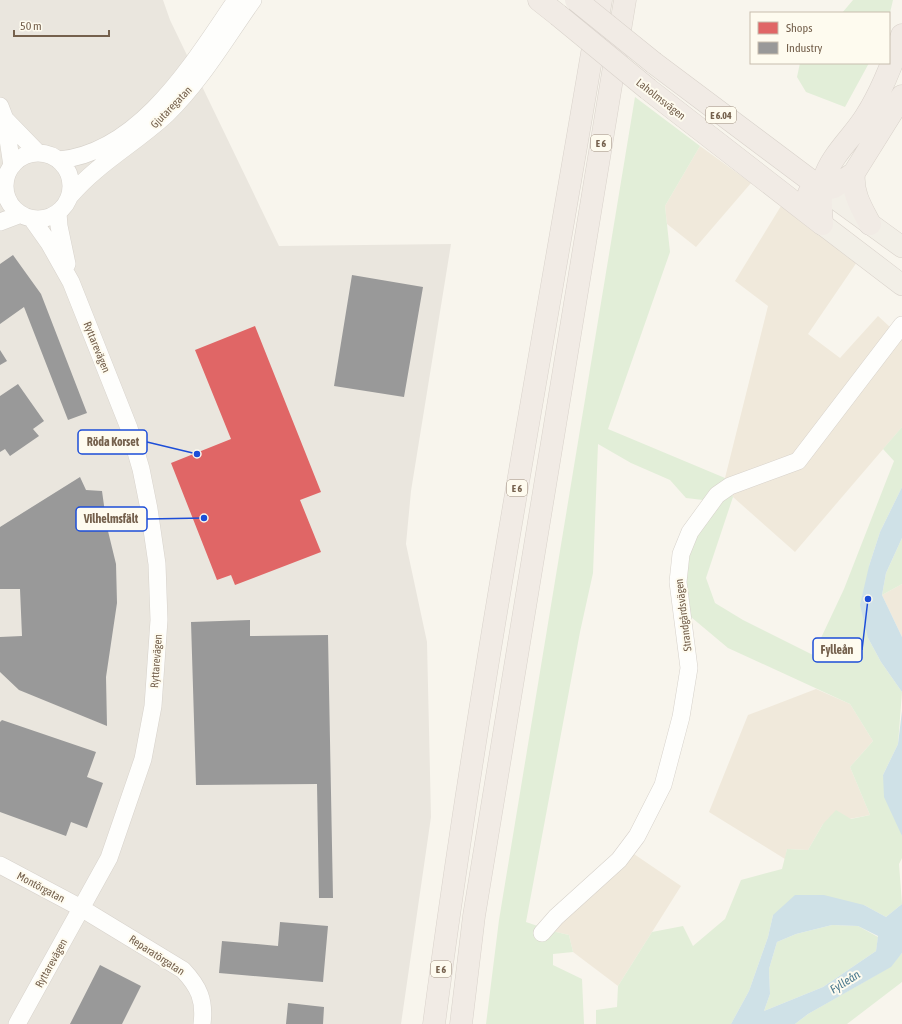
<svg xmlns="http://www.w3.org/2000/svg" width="902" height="1024" viewBox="0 0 902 1024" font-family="'Asap Condensed',sans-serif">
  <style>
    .residential { fill: #f0e9db }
    .industrial { fill: #eae6de }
    .green { fill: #e2eed8 }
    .water { fill: #cfe1e7; fill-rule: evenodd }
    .shops { fill: #e06666 }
    .industry { fill: #999 }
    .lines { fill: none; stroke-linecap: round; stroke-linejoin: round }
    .minor-casing { stroke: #d7d2cb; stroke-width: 18 }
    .major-casing { stroke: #d9d2cb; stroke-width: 22 }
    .highway-casing { stroke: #d9d2cb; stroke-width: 23 }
    .minor { stroke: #fefefc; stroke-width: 17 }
    .major { stroke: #f2efe7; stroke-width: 21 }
    .highway { stroke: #f1ebe5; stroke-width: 22 }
    .highway-bridge-casing { stroke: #d9d2cb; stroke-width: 23; stroke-linecap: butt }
    .highway-bridge { stroke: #f1ebe5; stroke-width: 22 }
    .labels { text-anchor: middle; stroke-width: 4; stroke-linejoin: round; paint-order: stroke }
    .shield { fill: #fefbef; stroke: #9e8f7e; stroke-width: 1 }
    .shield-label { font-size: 10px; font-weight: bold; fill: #75614d }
    .street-label { font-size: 11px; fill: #75614d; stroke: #fefbef }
    .water-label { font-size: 12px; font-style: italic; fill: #4b798e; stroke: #fefbef }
    .leader { fill: none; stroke: #1d4ed8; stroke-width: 1.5 }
    .callout-dot { fill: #1d4ed8; stroke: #fefbef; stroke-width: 1.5 }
    .callout { fill: #fefbef; stroke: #1d4ed8; stroke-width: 1.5 }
    .callout-label { font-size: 12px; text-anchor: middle; font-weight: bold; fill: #75614d }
  </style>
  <rect width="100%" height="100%" fill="#f8f5ed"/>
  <!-- residential -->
  <path class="residential" d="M 700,146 L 751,183 L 696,247 L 667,224 L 665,206 Z
    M 781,206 L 857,262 L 808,334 L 840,358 L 878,316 L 902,338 L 902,427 L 795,552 L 733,497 L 725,478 L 768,306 L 735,281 Z
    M 902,584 L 902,637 L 882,595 Z
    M 816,689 L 850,704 L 873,741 L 850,767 L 870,815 L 823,824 L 808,850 L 787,849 L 785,859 L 709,812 L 748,715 Z
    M 631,852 L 681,886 L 618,986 L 573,952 L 569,935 L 552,931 Z"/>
  <!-- industrial -->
  <path class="industrial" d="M 0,0 L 163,0 L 170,20 L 279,246 L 451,244 L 411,491 L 406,544 L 427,642 L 431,817 L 401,1024 L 0,1024 Z"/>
  <!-- green -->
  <path class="green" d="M 853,0 L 893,0 L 889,17 L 889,13 L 842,13 Z
    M 800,63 L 869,63 L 845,107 L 806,92 L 797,77 Z
    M 635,97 L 700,146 L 665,206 L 670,252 L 608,429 L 725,478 L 733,497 L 706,578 L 715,603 L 743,620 L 813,655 L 844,589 L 894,461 L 883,449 L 902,427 L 902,487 L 880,532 L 869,566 L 868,638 L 881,662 L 902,692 L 898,744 L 883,775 L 902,836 L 902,858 L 899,864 L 902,904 L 886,917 L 864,905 L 773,915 L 768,937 L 749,991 L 731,1024 L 596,1024 L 596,1010 L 617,1007 L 618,986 L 652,932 L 683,926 L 693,946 L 725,919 L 741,880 L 782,869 L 787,849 L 808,850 L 823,824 L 836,810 L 851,819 L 870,815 L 850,767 L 873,741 L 850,704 L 728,648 L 691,617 C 687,591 681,554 696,530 C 703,520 713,511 720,502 L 686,498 L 670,480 L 631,463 L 598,444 L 593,573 L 580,632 L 526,922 L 552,931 L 569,935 L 573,952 L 553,954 L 553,965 L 582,979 L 584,1024 L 486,1024 L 499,920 Z
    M 902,538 L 902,584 L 882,595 L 886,573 Z
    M 832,925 L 858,926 L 878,937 L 876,951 L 823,987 L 764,1011 L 770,994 L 769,969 L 777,942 L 796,934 Z
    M 902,953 L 902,982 L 847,1024 L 795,1024 L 808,1014 L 890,967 Z"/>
  <!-- water -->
  <path class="water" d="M 902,487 L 902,538 L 886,573 L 882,595 L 902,637 L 902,692 L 881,662 L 868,638 L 860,605 L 869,566 L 880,532 Z
    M 902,711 L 902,836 L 884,797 L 883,775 L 898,744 Z
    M 795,895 L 824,895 L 864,905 L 886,917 L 902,904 L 902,953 L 891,967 L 808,1014 L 795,1024 L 731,1024 L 749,991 L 768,937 L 773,915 ZM 832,925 L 858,926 L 878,936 L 876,951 L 823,987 L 764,1011 L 770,994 L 769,969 L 777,942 L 796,934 Z"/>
  <!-- shops -->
  <path class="shops" d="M 255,326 L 321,492 L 300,500 L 321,552 L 235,585 L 231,575 L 217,580 L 171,463 L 231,439 L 195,350 Z"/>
  <!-- industry -->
  <path class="industry" d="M 13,255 L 41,294 L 87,413 L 68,420 L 24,307 L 0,324 L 0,264 Z
    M 352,275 L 423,287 L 404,397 L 334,386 Z
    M 0,350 L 7,361 L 0,365 Z
    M 18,384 L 44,421 L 33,429 L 39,436 L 10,456 L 5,449 L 0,452 L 0,396 Z
    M 80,477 L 86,490 L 102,491 L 107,527 L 116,564 L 117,603 L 106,677 L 107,726 L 19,690 L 0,672 L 0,637 L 22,636 L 20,589 L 0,589 L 0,527 Z
    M 250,620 L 250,636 L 328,635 L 333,898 L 319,898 L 317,784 L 196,785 L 191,622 Z
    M 2,720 L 96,752 L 87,777 L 103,783 L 87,828 L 71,822 L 66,836 L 0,812 L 0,722 Z
    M 280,922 L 328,926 L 323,982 L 219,973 L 222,941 L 278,946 Z
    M 100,965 L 141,986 L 122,1024 L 70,1024 Z
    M 288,1003 L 324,1007 L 323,1024 L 286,1024 Z"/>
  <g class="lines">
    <!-- minor casing -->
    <g class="minor-casing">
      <path id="minor" d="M 0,106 L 5,119 L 12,166
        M 5,119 L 38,153
        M5 186a33 33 0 1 1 66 0a33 33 0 1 1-66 0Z
        M 59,160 C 141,152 194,61 236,0
        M 70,196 C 98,163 136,143 167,114 C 201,81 226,38 253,0
        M 58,213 L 59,226 L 67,264
        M 0,222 L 21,214
        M 0,865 L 81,908 L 183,970 C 199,987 205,1000 202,1024
        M 542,933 L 556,917 L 619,860 L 637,836 L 663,785 L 681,717 L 689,668 L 678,582 L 681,554 L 690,532 L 717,495 L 730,486 L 798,461 L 902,325
        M 17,1024 L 109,858 L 143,759 L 153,706 L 159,620 L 157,564 L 149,509 L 141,469 L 129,428 L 71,282 L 49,243 L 32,219"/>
    </g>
    <!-- major casing -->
    <g class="major-casing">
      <path id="major" d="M 822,189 L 902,247
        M 822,224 L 902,285"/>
    </g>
    <!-- highway casing -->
    <g class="highway-casing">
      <path id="highway" d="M 539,0 L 558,15
        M 654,63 L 822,189
        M 648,89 L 822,224
        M 854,173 C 852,193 861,207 870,224
        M 809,193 L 834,187 L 854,173 L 902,96
        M 822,224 C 821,209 819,194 824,179 C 831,155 854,136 866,116 C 882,91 893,62 902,35
        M 434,1024 C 479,681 544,341 601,0
        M 461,1024 L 474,916 L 625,0"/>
    </g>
    <!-- minor -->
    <use href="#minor" class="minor"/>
    <!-- major -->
    <use href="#major" class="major"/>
    <!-- highway -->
    <use href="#highway" class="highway"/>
    <!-- highway-bridge casing -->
    <g class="highway-bridge-casing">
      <path id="highway-bridge" d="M 576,0 L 654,63
        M 558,15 L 648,89"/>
    </g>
    <!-- highway-bridge -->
    <use href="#highway-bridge" class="highway-bridge"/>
  </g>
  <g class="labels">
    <!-- shield labels -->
    <g class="shield">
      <rect x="706" y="107" width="30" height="16" rx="3"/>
      <rect x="591" y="135" width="20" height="16" rx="3"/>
      <rect x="507" y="480" width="20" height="16" rx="3"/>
      <rect x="431" y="961" width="20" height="16" rx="3"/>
    </g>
    <g class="shield-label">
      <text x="721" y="119">E 6.04</text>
      <text x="601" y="147">E 6</text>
      <text x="517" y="492">E 6</text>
      <text x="441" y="973">E 6</text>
    </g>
    <!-- street labels -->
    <g class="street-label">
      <text transform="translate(661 99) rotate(38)" y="4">Laholmsvägen</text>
      <text transform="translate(171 107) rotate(-46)" y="4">Gjutaregatan</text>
      <text transform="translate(97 347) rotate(68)" y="4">Ryttarevägen</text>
      <text transform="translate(683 615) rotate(-97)" y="4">Strandgårdsvägen</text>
      <text transform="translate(156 661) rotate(-86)" y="4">Ryttarevägen</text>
      <text transform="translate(41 887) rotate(28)" y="4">Montörgatan</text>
      <text transform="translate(157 955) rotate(33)" y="4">Reparatörgatan</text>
      <text transform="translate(51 963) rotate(-61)" y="4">Ryttarevägen</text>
    </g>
    <!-- water labels -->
    <g class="water-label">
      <text transform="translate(845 982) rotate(-32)" y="4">Fylleån</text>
    </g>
  </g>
  <!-- callouts -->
  <path class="leader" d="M197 454L147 442M204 518L147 519M868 599L862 650"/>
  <g class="callout-dot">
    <circle cx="197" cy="454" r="4"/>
    <circle cx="204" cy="518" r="4"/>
    <circle cx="868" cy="599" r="4"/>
  </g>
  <g class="callout">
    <rect x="78" y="430" width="69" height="24" rx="4"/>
    <rect x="76" y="507" width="71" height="24" rx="4"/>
    <rect x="813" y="638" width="49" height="24" rx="4"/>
  </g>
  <g class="callout-label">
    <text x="113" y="446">Röda Korset</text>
    <text x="111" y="523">Vilhelmsfält</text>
    <text x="837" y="654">Fylleån</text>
  </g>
  <!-- legend -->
  <rect x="750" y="12" width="140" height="52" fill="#fefbef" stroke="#c7bdae"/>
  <rect x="758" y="22" width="20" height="12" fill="#e06666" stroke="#c7bdae"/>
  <text x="786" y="32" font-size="12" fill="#75614d">Shops</text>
  <rect x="758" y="42" width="20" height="12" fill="#999999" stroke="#c7bdae"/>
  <text x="786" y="52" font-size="12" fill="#75614d">Industry</text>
  <!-- scale -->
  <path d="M14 30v6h95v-6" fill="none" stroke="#75614d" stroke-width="2"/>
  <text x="20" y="30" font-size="12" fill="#75614d" stroke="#fefbef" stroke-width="3" paint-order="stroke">50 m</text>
</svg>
